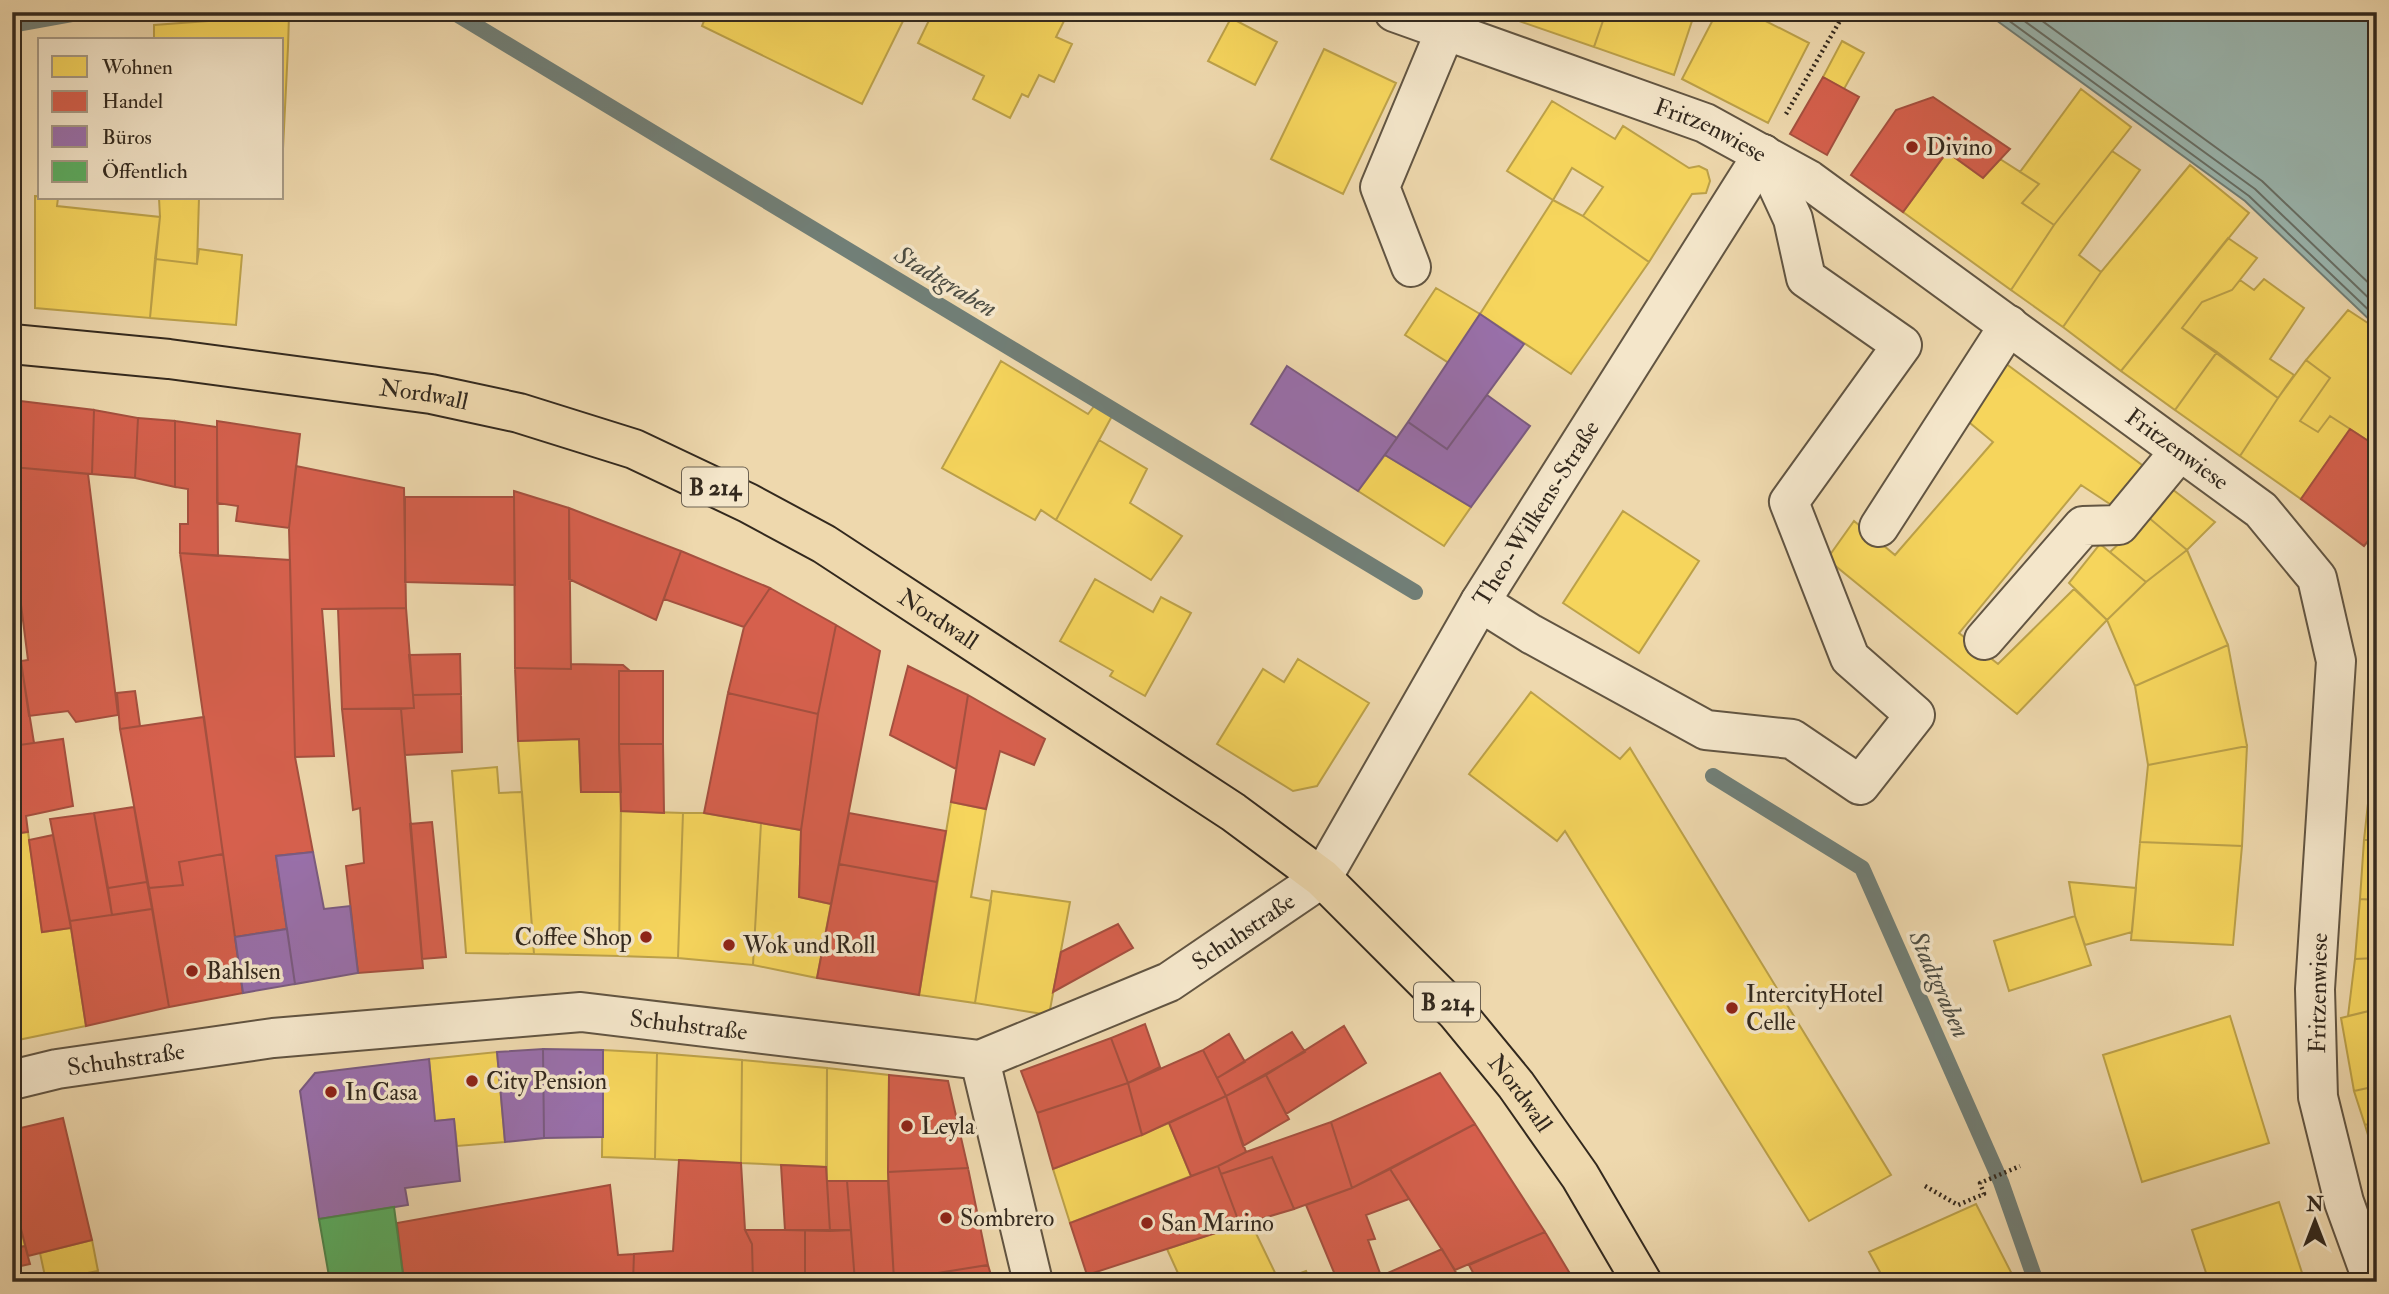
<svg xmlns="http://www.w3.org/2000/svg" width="2389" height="1294" viewBox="0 0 2389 1294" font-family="'IM FELL Double Pica',serif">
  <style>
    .water { fill: #9bb8b2; stroke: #717f77; stroke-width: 2 }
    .homes { fill: #f6d55c; stroke: #bca149; stroke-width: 2 }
    .shops { fill: #d6604d; stroke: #a5503f; stroke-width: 2 }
    .offices { fill: #9970ab; stroke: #7a5b81; stroke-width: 2 }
    .public { fill: #5aae61; stroke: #4e864d; stroke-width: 2 }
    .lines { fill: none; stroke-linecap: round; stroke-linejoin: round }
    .shore { stroke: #677068; stroke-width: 2 }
    .stream { stroke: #717f77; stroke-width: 16 }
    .minor-casing { stroke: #625542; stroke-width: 42 }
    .major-casing { stroke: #33291e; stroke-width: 42 }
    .path { stroke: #33291e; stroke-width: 4.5; stroke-dasharray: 2 3.5; stroke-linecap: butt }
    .minor { stroke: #f4e6ca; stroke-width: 38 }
    .major { stroke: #eed8ad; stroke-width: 38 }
    .poi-dot { fill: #8f2418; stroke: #f4e6ca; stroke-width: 2.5 }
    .labels { text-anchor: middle; stroke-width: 7; stroke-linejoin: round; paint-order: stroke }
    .shield { fill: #f4e6ca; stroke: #6d6252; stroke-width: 2 }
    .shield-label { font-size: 23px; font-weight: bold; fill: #33291e }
    .street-label { font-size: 24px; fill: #33291e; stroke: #f4e6ca }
    .poi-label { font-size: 24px; fill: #33291e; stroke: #f4e6ca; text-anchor: start }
    .water-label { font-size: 26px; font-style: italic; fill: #4d4d43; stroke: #f4e6ca }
  </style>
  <rect width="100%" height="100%" fill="#eed8ad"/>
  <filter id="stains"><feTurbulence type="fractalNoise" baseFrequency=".00286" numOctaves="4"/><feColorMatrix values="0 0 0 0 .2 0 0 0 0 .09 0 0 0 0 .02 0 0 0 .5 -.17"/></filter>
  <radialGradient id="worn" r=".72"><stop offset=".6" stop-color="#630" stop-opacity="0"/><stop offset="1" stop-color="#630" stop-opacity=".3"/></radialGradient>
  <!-- water -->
  <path class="water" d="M 1985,12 L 2377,12 L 2377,327 L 2245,201 Z"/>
  <!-- homes -->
  <path class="homes" d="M 698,12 L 899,12 L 906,15 L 862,104 L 702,26 L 706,16 Z
    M 933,12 L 1062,12 L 1067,15 L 1056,37 L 1072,44 L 1054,82 L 1039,75 L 1028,97 L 1022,94 L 1010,118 L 973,99 L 984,76 L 918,43 Z
    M 1516,12 L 1606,12 L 1594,47 L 1513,19 Z
    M 1606,12 L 1695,12 L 1674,75 L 1594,47 Z
    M 1717,12 L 1748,12 L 1809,43 L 1768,123 L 1682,79 Z
    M 289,15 L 288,47 L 282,169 L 282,40 L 154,40 L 154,25 Z
    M 1231,18 L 1277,42 L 1255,85 L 1208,61 Z
    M 1842,41 L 1864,53 L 1844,89 L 1823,77 Z
    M 1324,49 L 1396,83 L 1343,194 L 1271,159 Z
    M 2081,89 L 2131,127 L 2054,225 L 2022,203 L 2039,184 L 2020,172 Z
    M 1552,101 L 1615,139 L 1623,126 L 1689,168 L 1699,166 L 1707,170 L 1710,181 L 1706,193 L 1692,194 L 1649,262 L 1583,216 L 1603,187 L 1572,168 L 1553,200 L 1507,171 Z
    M 2112,151 L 2140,170 L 2079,255 L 2101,272 L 2063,327 L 2011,290 L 2054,225 Z
    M 1947,152 L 1983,178 L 2000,159 L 2039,184 L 2022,203 L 2054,225 L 2011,290 L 1903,212 Z
    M 2190,165 L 2249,213 L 2121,371 L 2063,327 L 2101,272 Z
    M 35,196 L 58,198 L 57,206 L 160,217 L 150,318 L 35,308 Z
    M 159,198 L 199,198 L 197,264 L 155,259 L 160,217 Z
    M 1553,200 L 1583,216 L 1649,262 L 1571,374 L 1480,314 Z
    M 2228,238 L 2257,258 L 2232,290 L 2202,302 L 2182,328 L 2217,352 L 2175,410 L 2121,371 Z
    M 199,249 L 242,255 L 236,325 L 150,318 L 155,259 L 197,264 Z
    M 2264,279 L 2304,308 L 2270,359 L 2294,375 L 2278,398 L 2182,328 L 2202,302 L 2232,290 L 2240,280 L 2254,290 Z
    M 1436,288 L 1480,314 L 1449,363 L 1405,335 Z
    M 2348,310 L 2377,329 L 2376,446 L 2330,416 L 2318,432 L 2300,421 L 2330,378 L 2306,360 Z
    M 2217,352 L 2278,398 L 2240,456 L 2175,410 Z
    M 2306,360 L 2330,378 L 2300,421 L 2318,432 L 2330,416 L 2350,429 L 2301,499 L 2240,456 L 2278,398 Z
    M 1001,361 L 1088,414 L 1095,405 L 1112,416 L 1056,520 L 1041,510 L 1035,520 L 942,468 Z
    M 2005,363 L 2150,471 L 2119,510 L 2081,485 L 1959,633 L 1998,664 L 2074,589 L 2107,620 L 2017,714 L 1827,559 L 1854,521 L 1895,555 L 1993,442 L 1964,418 Z
    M 1099,440 L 1147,469 L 1130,503 L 1182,536 L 1151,580 L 1056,520 Z
    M 1385,455 L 1471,507 L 1444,546 L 1358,491 Z
    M 2172,489 L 2215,522 L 2187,550 L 2148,517 Z
    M 1623,511 L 1699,561 L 1639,653 L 1563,603 Z
    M 2148,517 L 2187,550 L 2146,582 L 2110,552 Z
    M 2100,544 L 2146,582 L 2107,620 L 2069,583 Z
    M 2187,550 L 2228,645 L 2135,686 L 2107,620 L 2146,582 Z
    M 1095,579 L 1153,612 L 1161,597 L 1191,613 L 1145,696 L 1110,676 L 1113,671 L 1060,641 Z
    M 2228,645 L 2247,746 L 2148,765 L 2135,686 Z
    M 1298,659 L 1369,703 L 1317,786 L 1293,791 L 1217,744 L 1263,669 L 1284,682 Z
    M 1531,692 L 1620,759 L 1630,748 L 1891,1175 L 1809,1221 L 1565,831 L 1557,841 L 1469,774 Z
    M 2375,737 L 2377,738 L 2377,785 L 2370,785 Z
    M 579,739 L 581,792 L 621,792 L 619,956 L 534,954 L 518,741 Z
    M 2247,746 L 2242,846 L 2140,842 L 2148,765 Z
    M 497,767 L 499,793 L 522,792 L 534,954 L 466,953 L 452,771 Z
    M 2370,785 L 2377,785 L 2377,840 L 2364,840 Z
    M 951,802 L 986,809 L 971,897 L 991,901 L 975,1003 L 919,995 Z
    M 621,811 L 683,813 L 678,958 L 619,956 Z
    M 683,813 L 704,813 L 761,823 L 753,965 L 678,958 Z
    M 761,823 L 801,830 L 799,897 L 831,904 L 817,978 L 753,965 Z
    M 28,832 L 42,932 L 71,928 L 86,1026 L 18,1040 L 12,1013 L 12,834 Z
    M 2364,840 L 2377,840 L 2377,900 L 2360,899 Z
    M 2140,842 L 2242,846 L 2233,945 L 2131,940 Z
    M 2069,882 L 2136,888 L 2132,932 L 2085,945 L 2075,916 Z
    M 992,891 L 1070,902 L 1049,1015 L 975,1003 Z
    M 2360,899 L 2377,900 L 2377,958 L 2355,959 Z
    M 2075,916 L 2091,965 L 2009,991 L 1994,941 Z
    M 2377,958 L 2377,1009 L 2348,1016 L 2355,959 Z
    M 2377,1009 L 2377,1086 L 2354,1091 L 2341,1018 Z
    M 2230,1016 L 2269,1143 L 2142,1182 L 2103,1055 Z
    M 603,1050 L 657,1053 L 655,1159 L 602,1157 Z
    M 497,1052 L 505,1142 L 457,1146 L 454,1119 L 435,1121 L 429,1059 Z
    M 657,1053 L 742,1060 L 741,1163 L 655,1159 Z
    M 742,1060 L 827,1068 L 826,1167 L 741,1163 Z
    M 827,1068 L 889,1075 L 888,1181 L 827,1181 Z
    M 2377,1086 L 2377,1122 L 2365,1125 L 2354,1091 Z
    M 2377,1122 L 2377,1165 L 2365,1125 Z
    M 1169,1123 L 1191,1176 L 1070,1223 L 1053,1169 Z
    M 12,1194 L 25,1246 L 12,1249 Z
    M 2279,1202 L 2305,1282 L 2209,1282 L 2192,1230 Z
    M 1976,1204 L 2016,1282 L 1861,1282 L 1880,1272 L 1869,1252 Z
    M 1250,1221 L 1279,1281 L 1306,1271 L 1311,1282 L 1182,1282 L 1167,1249 Z
    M 92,1240 L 98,1271 L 46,1281 L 40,1253 Z
    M 98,1271 L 100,1282 L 46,1282 L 46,1281 Z"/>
  <!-- shops -->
  <path class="shops" d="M 1823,77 L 1859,97 L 1827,155 L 1790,134 Z
    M 1933,97 L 2010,149 L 1983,178 L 1947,152 L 1903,212 L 1851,175 L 1896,110 Z
    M 12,400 L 94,410 L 92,474 L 12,467 Z
    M 94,410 L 138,418 L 135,478 L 92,474 Z
    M 138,418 L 175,421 L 175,487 L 135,478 Z
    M 175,421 L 217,427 L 218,556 L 180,553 L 180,524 L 188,524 L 188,489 L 175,487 Z
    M 217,421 L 300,434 L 289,528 L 236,521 L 238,506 L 217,503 Z
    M 2350,429 L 2376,446 L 2370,454 L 2377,459 L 2377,530 L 2364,546 L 2301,499 Z
    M 296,466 L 404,488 L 406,608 L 322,609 L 334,756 L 295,757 L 289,528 Z
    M 12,467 L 88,474 L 118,715 L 76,722 L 68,711 L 29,716 L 21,661 L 28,660 L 16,565 L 12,566 Z
    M 514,491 L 569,508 L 571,669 L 515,668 Z
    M 405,497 L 514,497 L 515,585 L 405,582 Z
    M 569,508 L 681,551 L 656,620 L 569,579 Z
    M 681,551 L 770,588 L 744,627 L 664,599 Z
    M 180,553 L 290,560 L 295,757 L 313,852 L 276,856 L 287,929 L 235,937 Z
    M 770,588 L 836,625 L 818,714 L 728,693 L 744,627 Z
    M 406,608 L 414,708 L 342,709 L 338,609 Z
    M 836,625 L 880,651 L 831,904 L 799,897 L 801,830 L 818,714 Z
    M 460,654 L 461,694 L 413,695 L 409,655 Z
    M 571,664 L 623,665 L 630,671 L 619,671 L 619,744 L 621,792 L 581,792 L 579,739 L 518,741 L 515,668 L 571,669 Z
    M 908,666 L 968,695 L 956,769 L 890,735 Z
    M 619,671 L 663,671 L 663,744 L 619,744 Z
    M 23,675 L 34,743 L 12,746 L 12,676 Z
    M 135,691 L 140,726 L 120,729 L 117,693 Z
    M 728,693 L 818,714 L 801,830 L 704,813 Z
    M 461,694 L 462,752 L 405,755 L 401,709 L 414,708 L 413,695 Z
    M 968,695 L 1045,739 L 1034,765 L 1000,751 L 986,809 L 951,802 Z
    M 342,709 L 401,709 L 423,968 L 358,973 L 346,866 L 364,863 L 360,808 L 353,810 Z
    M 204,717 L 223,854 L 179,862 L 183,885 L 149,888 L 120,729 Z
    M 63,739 L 73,806 L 26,816 L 28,832 L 12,834 L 12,746 Z
    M 619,744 L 663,744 L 664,813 L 621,811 Z
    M 134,807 L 147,882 L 108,888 L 94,813 Z
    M 94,813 L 112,915 L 70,921 L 50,819 Z
    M 849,813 L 946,831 L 937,882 L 839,864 Z
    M 432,822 L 446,957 L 422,959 L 410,824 Z
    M 53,835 L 71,928 L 42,932 L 29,840 Z
    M 223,854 L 243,993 L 169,1007 L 149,888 L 183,885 L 179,862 Z
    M 839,864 L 937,882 L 919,995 L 817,978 Z
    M 147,882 L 152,909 L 112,915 L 108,888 Z
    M 152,909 L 169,1007 L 86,1026 L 70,921 Z
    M 1118,924 L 1133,948 L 1053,992 L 1061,952 Z
    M 1145,1024 L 1160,1067 L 1128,1083 L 1111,1038 Z
    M 1344,1026 L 1366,1063 L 1286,1114 L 1266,1075 Z
    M 1292,1032 L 1305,1052 L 1226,1096 L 1217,1078 Z
    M 1229,1034 L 1245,1062 L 1217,1078 L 1203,1050 Z
    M 1111,1038 L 1128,1083 L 1037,1113 L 1021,1071 Z
    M 1203,1050 L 1226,1096 L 1142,1135 L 1128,1083 Z
    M 1440,1073 L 1475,1124 L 1352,1188 L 1331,1122 Z
    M 889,1075 L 948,1081 L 968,1168 L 888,1172 Z
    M 1266,1075 L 1289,1119 L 1243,1146 L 1226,1096 Z
    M 1128,1083 L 1142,1135 L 1053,1169 L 1037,1113 Z
    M 1226,1096 L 1246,1152 L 1218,1166 L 1191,1176 L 1169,1123 Z
    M 63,1118 L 92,1240 L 28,1256 L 12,1194 L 12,1130 Z
    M 1331,1122 L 1352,1188 L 1294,1209 L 1272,1157 L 1221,1174 L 1218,1166 L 1246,1152 Z
    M 1475,1124 L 1545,1232 L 1455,1270 L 1390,1169 Z
    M 1272,1157 L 1294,1209 L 1240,1225 L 1221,1174 Z
    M 679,1160 L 741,1163 L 745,1230 L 752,1244 L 753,1282 L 633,1282 L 634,1254 L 673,1251 Z
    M 781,1165 L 826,1167 L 830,1231 L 785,1230 Z
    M 1218,1166 L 1240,1225 L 1087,1275 L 1070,1223 Z
    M 968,1168 L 988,1265 L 894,1280 L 888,1172 Z
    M 1390,1169 L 1409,1199 L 1366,1215 L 1375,1239 L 1368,1240 L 1381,1276 L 1442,1249 L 1461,1281 L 1338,1282 L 1306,1205 L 1352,1188 Z
    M 827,1181 L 847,1181 L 851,1230 L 830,1231 Z
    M 847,1181 L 888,1181 L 894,1280 L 855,1282 Z
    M 610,1185 L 618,1255 L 634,1254 L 633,1282 L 404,1282 L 397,1223 Z
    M 745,1230 L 805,1230 L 805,1282 L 753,1282 L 752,1244 Z
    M 805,1230 L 851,1230 L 855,1282 L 805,1282 Z
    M 1545,1232 L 1575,1282 L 1478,1282 L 1469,1265 Z
    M 25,1246 L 30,1264 L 12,1268 L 12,1249 Z
    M 988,1265 L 993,1282 L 925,1282 L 925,1275 Z
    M 925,1275 L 925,1282 L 866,1282 L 894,1280 Z"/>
  <!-- offices -->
  <path class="offices" d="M 1480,314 L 1524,344 L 1447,449 L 1408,422 Z
    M 1287,366 L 1397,438 L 1358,491 L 1251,424 Z
    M 1487,395 L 1530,426 L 1471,507 L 1385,455 L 1408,422 L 1447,449 Z
    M 313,852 L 324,909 L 350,906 L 358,973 L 295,984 L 276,856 Z
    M 287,929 L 295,984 L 243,993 L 235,937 Z
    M 543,1049 L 544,1138 L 505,1142 L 497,1052 Z
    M 543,1049 L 603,1050 L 603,1137 L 544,1138 Z
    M 429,1059 L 435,1121 L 454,1119 L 460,1181 L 405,1188 L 408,1205 L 319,1219 L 300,1091 L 315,1073 Z"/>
  <!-- public -->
  <path class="public" d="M 394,1207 L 404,1282 L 330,1282 L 319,1219 Z"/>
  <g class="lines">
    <!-- shore -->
    <path class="shore" d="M 1997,12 L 2249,196 L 2377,318
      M 2012,12 L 2255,189 L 2377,306
      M 2030,12 L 2262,181 L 2377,291"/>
    <!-- stream -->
    <path class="stream" d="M 453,12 L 1415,592
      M 12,25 L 84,12
      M 1713,776 L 1862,868 L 2001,1182 L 2036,1282"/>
    <!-- minor casing -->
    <g class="minor-casing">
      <g id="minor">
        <path id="s1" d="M 1394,12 L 1705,123 L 1809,180 L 2261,510 L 2317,578 L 2336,661 L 2315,989 L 2318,1097 L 2344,1202 L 2373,1282"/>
        <path d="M 1411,267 L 1380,187 L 1446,29"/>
        <path d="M 1879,527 L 2009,325"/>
        <path d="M 1480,602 L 1531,634 L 1706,730 L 1792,739 L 1860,785 L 1915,715 L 1850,658 L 1789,502 L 1902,345 L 1806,278 L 1793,219 L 1763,154"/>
        <path d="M 1984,640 L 2083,526 L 2119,525 L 2180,451"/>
        <path d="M 980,1060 L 1033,1282"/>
        <path id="s2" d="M 12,1080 L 57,1069 L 273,1038 L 581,1012 L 980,1060 L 1169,982 L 1322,878 L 1480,602 L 1763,154"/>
      </g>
    </g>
    <!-- major casing -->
    <g class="major-casing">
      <g id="major">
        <path id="s3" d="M 12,344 L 169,359 L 431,394 L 519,413 L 634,449 L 748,503 L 824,544 L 1233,812 L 1322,878 L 1456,1012 L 1516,1085 L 1580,1176 L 1642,1282"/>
      </g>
    </g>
    <!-- path -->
    <path class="path" d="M 1786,114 L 1845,12
      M 1925,1186 L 1958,1205 L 1984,1194 L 1980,1183 L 2020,1166"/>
    <!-- minor -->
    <use href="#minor" class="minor"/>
    <!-- major -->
    <use href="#major" class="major"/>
  </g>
  <!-- markers -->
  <g class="poi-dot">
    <circle cx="1912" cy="147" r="7"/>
    <circle cx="646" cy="937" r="7"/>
    <circle cx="729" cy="945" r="7"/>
    <circle cx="192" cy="971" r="7"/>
    <circle cx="1732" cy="1008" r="7"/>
    <circle cx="472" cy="1081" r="7"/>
    <circle cx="331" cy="1092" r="7"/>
    <circle cx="907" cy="1126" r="7"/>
    <circle cx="946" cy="1218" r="7"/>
    <circle cx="1147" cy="1223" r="7"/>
  </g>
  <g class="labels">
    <!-- shield labels -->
    <g class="shield">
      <rect x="682" y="467.5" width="66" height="39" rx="5"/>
      <rect x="1414" y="982.5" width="66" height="39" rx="5"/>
    </g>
    <g class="shield-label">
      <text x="715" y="495">B 214</text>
      <text x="1447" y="1010">B 214</text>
    </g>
    <!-- street labels -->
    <g class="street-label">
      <text dy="8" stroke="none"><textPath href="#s1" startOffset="338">Fritzenwiese</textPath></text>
      <text dy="8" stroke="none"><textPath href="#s3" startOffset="415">Nordwall</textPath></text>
      <text dy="8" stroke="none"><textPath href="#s1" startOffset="905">Fritzenwiese</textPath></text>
      <text dy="8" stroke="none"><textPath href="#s2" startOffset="1788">Theo-Wilkens-Straße</textPath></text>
      <text dy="8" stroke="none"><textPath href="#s3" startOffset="982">Nordwall</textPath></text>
      <text dy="8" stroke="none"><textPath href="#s2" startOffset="1270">Schuhstraße</textPath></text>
      <text transform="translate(2318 993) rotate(-89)" y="8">Fritzenwiese</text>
      <text dy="8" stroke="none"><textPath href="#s2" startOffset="682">Schuhstraße</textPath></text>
      <text dy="8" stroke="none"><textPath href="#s2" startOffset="116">Schuhstraße</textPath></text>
      <text dy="8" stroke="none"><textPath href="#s3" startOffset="1738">Nordwall</textPath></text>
    </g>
    <!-- poi labels -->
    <g class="poi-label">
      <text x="1926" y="155">Divino</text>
      <text x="632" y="945" text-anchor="end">Coffee Shop</text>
      <text x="743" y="953">Wok und Roll</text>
      <text x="206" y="979">Bahlsen</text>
      <text x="1746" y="1002">IntercityHotel<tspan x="1746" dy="28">Celle</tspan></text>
      <text x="486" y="1089">City Pension</text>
      <text x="345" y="1100">In Casa</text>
      <text x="921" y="1134">Leyla</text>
      <text x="960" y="1226">Sombrero</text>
      <text x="1161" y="1231">San Marino</text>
    </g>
    <!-- water labels -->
    <g class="water-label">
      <text transform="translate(946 281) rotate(31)" y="9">Stadtgraben</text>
      <text transform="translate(1940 984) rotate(66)" y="9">Stadtgraben</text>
    </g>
  </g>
  <!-- margin -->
  <rect width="2389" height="1294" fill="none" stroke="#eed8ad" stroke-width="42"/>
  <rect x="14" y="14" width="2361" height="1266" fill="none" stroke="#33291e" stroke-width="3.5"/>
  <rect x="21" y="21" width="2347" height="1252" fill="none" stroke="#33291e" stroke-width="2"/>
  <!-- legend -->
  <rect x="38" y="38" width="245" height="161" fill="#f4e6ca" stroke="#a79a85" stroke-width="2"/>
  <rect x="52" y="56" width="35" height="21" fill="#f6d55c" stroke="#a79a85" stroke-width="2"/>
  <text x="102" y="74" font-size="21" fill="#33291e">Wohnen</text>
  <rect x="52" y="91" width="35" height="21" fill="#d6604d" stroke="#a79a85" stroke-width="2"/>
  <text x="102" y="108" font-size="21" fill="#33291e">Handel</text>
  <rect x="52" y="126" width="35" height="21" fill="#9970ab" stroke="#a79a85" stroke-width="2"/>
  <text x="102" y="144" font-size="21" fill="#33291e">Büros</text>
  <rect x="52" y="161" width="35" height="21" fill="#5aae61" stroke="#a79a85" stroke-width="2"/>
  <text x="102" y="178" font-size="21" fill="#33291e">Öffentlich</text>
  <!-- north arrow -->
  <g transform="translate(2315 1221)" stroke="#f4e6ca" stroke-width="5" paint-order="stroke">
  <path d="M0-5L12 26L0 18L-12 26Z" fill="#33291e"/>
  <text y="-10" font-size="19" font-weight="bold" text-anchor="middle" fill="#33291e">N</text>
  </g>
  <rect width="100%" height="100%" filter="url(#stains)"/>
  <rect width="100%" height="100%" fill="url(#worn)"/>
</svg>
